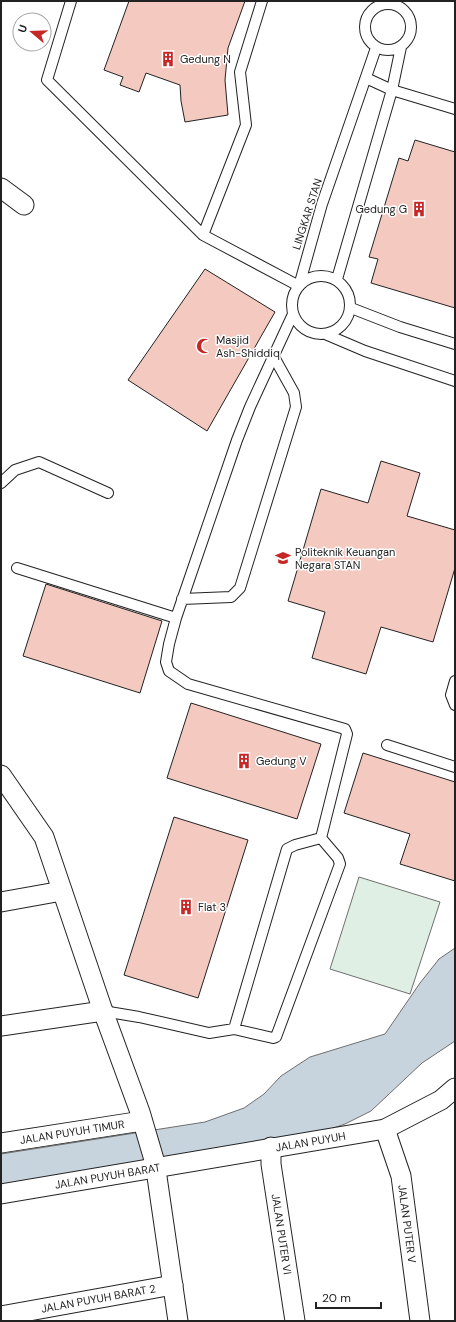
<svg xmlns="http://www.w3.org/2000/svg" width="456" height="1322" viewBox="0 0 456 1322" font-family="'DM Sans',sans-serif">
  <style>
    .green { fill: #e0efe3; stroke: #6f6f6f }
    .water { fill: #c7d3dd; stroke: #6f6f6f }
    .building { fill: #f3c9c0; stroke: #222 }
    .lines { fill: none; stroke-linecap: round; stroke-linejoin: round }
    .service-casing { stroke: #222; stroke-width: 12 }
    .minor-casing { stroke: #222; stroke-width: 21 }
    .service { stroke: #fff; stroke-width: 10 }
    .minor { stroke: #fff; stroke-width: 19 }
    .labels { text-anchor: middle; stroke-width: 3; stroke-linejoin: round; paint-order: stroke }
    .poi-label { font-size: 11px; fill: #222; stroke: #fff; text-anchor: start }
    .street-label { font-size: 11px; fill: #222; stroke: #fff }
  </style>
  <rect width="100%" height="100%" fill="#fff"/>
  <!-- green -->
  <path class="green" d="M 359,877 L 440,902 L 410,994 L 330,969 Z"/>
  <!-- water -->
  <path class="water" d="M 455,948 L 455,1041 L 422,1063 L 371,1111 L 345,1124 L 308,1137 L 1,1187 L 1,1154 L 205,1122 L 244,1108 L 264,1094 L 281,1076 L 310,1057 L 385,1034 L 420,983 L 439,959 Z"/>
  <!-- building -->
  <path class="building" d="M 129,1 L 245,1 L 228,48 L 225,80 L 228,115 L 185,122 L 181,101 L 180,85 L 146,73 L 139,92 L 120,85 L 123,77 L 104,70 Z
    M 415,140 L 455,152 L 455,308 L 371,283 L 378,259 L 369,257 L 399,158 L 408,161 Z
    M 205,269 L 275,312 L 207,431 L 128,380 Z
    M 381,461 L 420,473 L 407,516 L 455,530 L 455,568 L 433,642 L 381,627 L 366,674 L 312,658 L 325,612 L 288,601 L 321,489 L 368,503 Z
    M 46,584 L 162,621 L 140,693 L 23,656 Z
    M 191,703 L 321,744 L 297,819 L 167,778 Z
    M 363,753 L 455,782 L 455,881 L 400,864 L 410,834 L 344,813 Z
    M 174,817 L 248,840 L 198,998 L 124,975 Z"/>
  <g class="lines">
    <!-- service casing -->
    <g class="service-casing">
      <path id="service" d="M 71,1 L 47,80 L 203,235 L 299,286 L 322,204 L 376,48
        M365 27a23 23 0 1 1 46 0a23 23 0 1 1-46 0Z
        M 366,78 L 392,90 L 455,109
        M 203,235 L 246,125 L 240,72 L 262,1
        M292 305a29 29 0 1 1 58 0a29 29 0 1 1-58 0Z
        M 337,279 L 392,90 L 401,47
        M 351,308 L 400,327 L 455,344
        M 293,314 L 250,407 L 237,440 L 176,618 L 169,644 L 166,662 L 169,671 L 188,684 L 345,729 L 347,734 L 321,838
        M 325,334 L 365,351 L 455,381
        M 1,483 L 15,470 L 39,462 L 108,493
        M 17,568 L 176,618
        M 182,599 L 231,597 L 240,588 L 296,407 L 294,393 L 274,357
        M 455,681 L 451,695 L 455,705
        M 387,745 L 455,767
        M 103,1011 L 139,1017 L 209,1033 L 234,1029 L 273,1038 L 276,1037 L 340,864 L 338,858 L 321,838
        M 234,1029 L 287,849 L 295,845 L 321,838"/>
    </g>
    <!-- minor casing -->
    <g class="minor-casing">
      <g id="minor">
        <path d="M 1,188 L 24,205"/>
        <path d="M 1,775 L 44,837 L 103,1011 L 140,1112 L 155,1163 L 178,1321"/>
        <path d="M 1,902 L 62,891"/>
        <path d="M 1,1026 L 103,1011"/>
        <path id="s1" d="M 385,1129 L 401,1176 L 420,1321"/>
        <path id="s2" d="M 1,1143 L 142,1121"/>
        <path id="s3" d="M 271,1147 L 271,1164 L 295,1321"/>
        <path id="s4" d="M 1,1194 L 385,1129 L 441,1100 L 455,1088"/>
        <path id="s5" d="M 1,1316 L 173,1285"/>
      </g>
    </g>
    <!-- service -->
    <use href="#service" class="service"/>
    <!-- minor -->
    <use href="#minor" class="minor"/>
  </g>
  <!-- icons -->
  <defs>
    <g id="building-bare" transform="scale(1.2)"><path d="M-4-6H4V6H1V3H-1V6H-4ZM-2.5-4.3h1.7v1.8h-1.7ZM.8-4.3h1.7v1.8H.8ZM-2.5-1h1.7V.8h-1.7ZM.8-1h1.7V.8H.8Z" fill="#c62828" stroke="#fff" stroke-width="2.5" paint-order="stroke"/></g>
    <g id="mosque-bare" transform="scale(1.2)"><path d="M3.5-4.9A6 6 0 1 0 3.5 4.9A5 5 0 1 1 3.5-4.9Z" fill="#c62828" stroke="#fff" stroke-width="2.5" paint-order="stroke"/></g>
    <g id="university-bare" transform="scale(1.2)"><path d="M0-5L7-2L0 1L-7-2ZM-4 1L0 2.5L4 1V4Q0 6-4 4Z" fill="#c62828" stroke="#fff" stroke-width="2.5" paint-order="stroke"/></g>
  </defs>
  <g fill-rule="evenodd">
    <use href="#building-bare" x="168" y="59"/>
    <use href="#building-bare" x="419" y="209"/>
    <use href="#mosque-bare" x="204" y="346"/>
    <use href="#university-bare" x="283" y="558"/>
    <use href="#building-bare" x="244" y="761"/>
    <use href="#building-bare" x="186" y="907"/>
  </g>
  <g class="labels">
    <!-- poi labels -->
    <g class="poi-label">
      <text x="180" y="63">Gedung N</text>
      <text x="407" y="213" text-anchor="end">Gedung G</text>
      <text x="216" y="344">Masjid<tspan x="216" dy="13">Ash-Shiddiq</tspan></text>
      <text x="295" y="556">Politeknik Keuangan<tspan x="295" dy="13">Negara STAN</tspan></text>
      <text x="256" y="765">Gedung V</text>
      <text x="198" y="911">Flat 3</text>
    </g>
    <!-- street labels -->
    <g class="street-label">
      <text transform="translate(307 214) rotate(-72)" y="4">LINGKAR STAN</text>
      <text dy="4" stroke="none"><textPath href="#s2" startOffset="72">JALAN PUYUH TIMUR</textPath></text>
      <text dy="4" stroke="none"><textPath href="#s4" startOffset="314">JALAN PUYUH</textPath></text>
      <text dy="4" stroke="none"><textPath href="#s4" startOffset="108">JALAN PUYUH BARAT</textPath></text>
      <text dy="4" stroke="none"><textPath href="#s1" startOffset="98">JALAN PUTER V</textPath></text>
      <text dy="4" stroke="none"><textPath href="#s3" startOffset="88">JALAN PUTER VI</textPath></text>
      <text dy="4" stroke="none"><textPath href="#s5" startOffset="99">JALAN PUYUH BARAT 2</textPath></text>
    </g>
  </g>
  <!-- border -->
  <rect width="456" height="1322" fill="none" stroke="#222222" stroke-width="4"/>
  <!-- north arrow -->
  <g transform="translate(32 32) rotate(289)"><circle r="19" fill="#ffffff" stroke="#a7a7a7"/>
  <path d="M0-3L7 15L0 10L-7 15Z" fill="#c62828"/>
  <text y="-6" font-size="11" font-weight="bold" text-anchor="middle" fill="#222222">U</text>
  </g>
  <!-- scale -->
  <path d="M316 1302v6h65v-6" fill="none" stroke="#222222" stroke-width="2"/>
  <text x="322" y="1302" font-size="12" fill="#222222" stroke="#ffffff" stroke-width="3" paint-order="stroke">20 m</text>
</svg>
